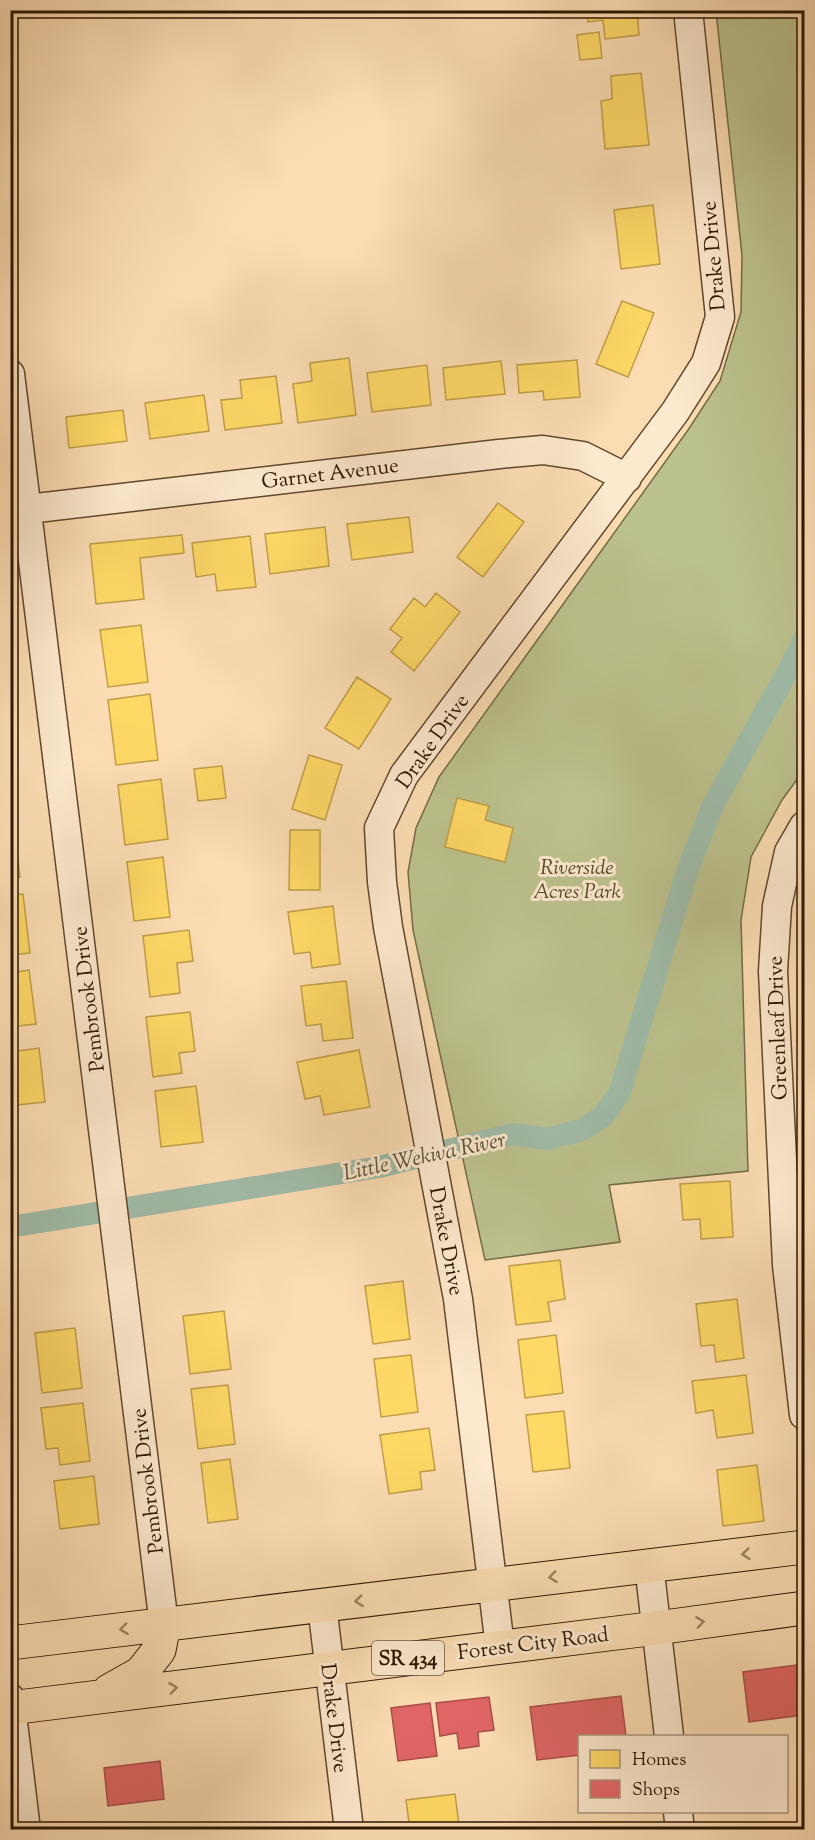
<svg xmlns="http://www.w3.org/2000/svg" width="815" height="1840" viewBox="0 0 815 1840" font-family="'Sorts Mill Goudy',serif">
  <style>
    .green { fill: #bcc28e; stroke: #746c47; stroke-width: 1.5 }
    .homes { fill: #ffd966; stroke: #c09e47; stroke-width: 1.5 }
    .shops { fill: #e06666; stroke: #aa4e47; stroke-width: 1.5 }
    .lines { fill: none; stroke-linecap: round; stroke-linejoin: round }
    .canal { stroke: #a0bca9; stroke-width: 22 }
    .minor-casing { stroke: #60482d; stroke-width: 31 }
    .major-casing { stroke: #2c1600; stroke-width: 35 }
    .minor { stroke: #fde9ce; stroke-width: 28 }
    .major { stroke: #fcddb3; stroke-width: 33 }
    .oneway { stroke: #9e8362 }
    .labels { text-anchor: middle; stroke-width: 6; stroke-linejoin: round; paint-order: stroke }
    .shield { fill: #fde9ce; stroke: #6b553e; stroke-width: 1.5 }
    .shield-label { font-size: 20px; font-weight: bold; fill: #2c1600 }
    .street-label { font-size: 21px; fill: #2c1600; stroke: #fde9ce }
    .park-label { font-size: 21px; font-style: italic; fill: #574a2b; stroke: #fde9ce }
    .water-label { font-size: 22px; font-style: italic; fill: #55503b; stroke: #fde9ce }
  </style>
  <rect width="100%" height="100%" fill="#fcddb3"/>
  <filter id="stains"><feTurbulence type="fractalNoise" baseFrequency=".00333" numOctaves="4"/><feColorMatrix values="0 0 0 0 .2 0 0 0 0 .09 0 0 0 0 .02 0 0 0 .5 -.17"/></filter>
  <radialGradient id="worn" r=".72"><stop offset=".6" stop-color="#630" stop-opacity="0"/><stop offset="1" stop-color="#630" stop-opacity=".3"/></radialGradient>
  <!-- green -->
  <path class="green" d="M 716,11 L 804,11 L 804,770 L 782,800 L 751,857 L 741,920 L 748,1171 L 609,1185 L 620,1242 L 485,1260 L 413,930 L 408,872 L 416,828 L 439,777 L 688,430 L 720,381 L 741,312 L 742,255 Z"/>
  <!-- homes -->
  <path class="homes" d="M 587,10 L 637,10 L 639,35 L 605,39 L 603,20 L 588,22 Z
    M 599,32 L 602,58 L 580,60 L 577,35 Z
    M 641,73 L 649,145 L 605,149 L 601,101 L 612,99 L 611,76 Z
    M 653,205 L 660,264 L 621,269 L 614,210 Z
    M 622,301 L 654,313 L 628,377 L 596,364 Z
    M 349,358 L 356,415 L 298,423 L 293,384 L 312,381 L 310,363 Z
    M 577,360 L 580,397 L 544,400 L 543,391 L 519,393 L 517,365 Z
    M 501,361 L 505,394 L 446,400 L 443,368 Z
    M 427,365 L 431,405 L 372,412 L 367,373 Z
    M 276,376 L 282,423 L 225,430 L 221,400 L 242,398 L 240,380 Z
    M 204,395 L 209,431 L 150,439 L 145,403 Z
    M 123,410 L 127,441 L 69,448 L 66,417 Z
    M 498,503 L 524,522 L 483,577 L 457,557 Z
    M 409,517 L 413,552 L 352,560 L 347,524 Z
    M 325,527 L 329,566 L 270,574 L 265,534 Z
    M 182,535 L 184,553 L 140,558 L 144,599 L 96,604 L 90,544 Z
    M 250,536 L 256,587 L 217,591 L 215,574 L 196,577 L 192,543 Z
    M 436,593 L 460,612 L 414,671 L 391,652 L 402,638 L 390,629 L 414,598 L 425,607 Z
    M 141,625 L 148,682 L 108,687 L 100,630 Z
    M 357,677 L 391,699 L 359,749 L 325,728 Z
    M 150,694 L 158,760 L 116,765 L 108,700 Z
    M 309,755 L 342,765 L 325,820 L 292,809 Z
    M 222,766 L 226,798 L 198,801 L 194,769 Z
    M 161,779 L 168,839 L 125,845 L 118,785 Z
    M 457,798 L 489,806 L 485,820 L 513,828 L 505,862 L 445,847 Z
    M 10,820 L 13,820 L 20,877 L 10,878 Z
    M 290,830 L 320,830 L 320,890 L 289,890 Z
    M 163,857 L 170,917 L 134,921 L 127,862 Z
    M 23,894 L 30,953 L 10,955 L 10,895 Z
    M 333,906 L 340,964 L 312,968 L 310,952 L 294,954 L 288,912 Z
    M 189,930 L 193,961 L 177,963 L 180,993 L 150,997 L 143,936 Z
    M 29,970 L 36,1024 L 10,1027 L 10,973 Z
    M 346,981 L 353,1038 L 323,1041 L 321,1024 L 306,1026 L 301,986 Z
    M 190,1012 L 195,1051 L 179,1053 L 182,1073 L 153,1077 L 146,1017 Z
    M 39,1048 L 45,1102 L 17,1105 L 11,1052 Z
    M 359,1050 L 370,1107 L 324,1115 L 320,1096 L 305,1099 L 297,1062 Z
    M 196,1086 L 203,1142 L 161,1147 L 155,1091 Z
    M 730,1181 L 733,1237 L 701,1239 L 700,1219 L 683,1220 L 680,1184 Z
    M 560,1260 L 565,1299 L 548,1302 L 551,1321 L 516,1325 L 509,1266 Z
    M 403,1281 L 410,1339 L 373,1344 L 365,1286 Z
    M 737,1299 L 744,1358 L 716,1362 L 714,1345 L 701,1346 L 696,1304 Z
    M 224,1311 L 231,1369 L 190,1374 L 183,1316 Z
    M 75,1328 L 82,1388 L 42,1393 L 35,1333 Z
    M 556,1335 L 563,1393 L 525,1398 L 518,1340 Z
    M 411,1355 L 418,1412 L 381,1417 L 374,1359 Z
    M 746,1375 L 753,1433 L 717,1438 L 713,1410 L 696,1413 L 692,1381 Z
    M 228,1385 L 235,1444 L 198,1449 L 191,1389 Z
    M 83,1403 L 90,1461 L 60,1465 L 58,1448 L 46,1449 L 41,1408 Z
    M 564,1411 L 570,1468 L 533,1472 L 526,1415 Z
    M 429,1428 L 435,1470 L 420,1472 L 422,1489 L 389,1494 L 380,1435 Z
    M 230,1459 L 238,1519 L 208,1523 L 201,1463 Z
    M 757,1465 L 764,1521 L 723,1526 L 717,1470 Z
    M 94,1476 L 99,1524 L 60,1529 L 54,1481 Z
    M 455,1794 L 459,1825 L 410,1830 L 406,1800 Z"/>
  <!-- shops -->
  <path class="shops" d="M 804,1664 L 804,1715 L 749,1722 L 743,1672 Z
    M 621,1696 L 626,1736 L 580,1736 L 580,1755 L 537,1760 L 530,1707 Z
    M 489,1697 L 494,1730 L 478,1732 L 479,1746 L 459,1749 L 457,1733 L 440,1736 L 436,1703 Z
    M 430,1703 L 437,1756 L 398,1761 L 391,1708 Z
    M 160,1761 L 164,1799 L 108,1806 L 104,1768 Z"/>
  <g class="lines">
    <!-- canal -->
    <path class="canal" d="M 10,1227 L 379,1167 L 513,1134 L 547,1139 L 582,1130 L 603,1116 L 619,1094 L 687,872 L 713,805 L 789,669 L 804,639"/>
    <!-- minor casing -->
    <g class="minor-casing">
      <path id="minor" d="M 10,374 L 164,1625
        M 28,509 L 499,454 L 543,450 L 583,456 L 627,478
        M 804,826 L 789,852 L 777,906 L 773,971 L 787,1265 L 804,1415
        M 649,1565 L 669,1736
        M 322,1605 L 349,1830
        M 500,1647 L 458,1299 L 388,927 L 382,882 L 379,828 L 404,775 L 675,412 L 706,363 L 720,317 L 688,10
        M 10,1698 L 26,1830
        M 678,1812 L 680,1830"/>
    </g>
    <!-- major casing -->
    <g class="major-casing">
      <path id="major" d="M 10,1643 L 804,1547
        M 109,1691 L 141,1673 L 159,1650 L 164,1625
        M 10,1708 L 657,1628 L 804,1608"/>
    </g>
    <!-- minor -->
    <use href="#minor" class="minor"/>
    <!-- major -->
    <use href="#major" class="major"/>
  </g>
  <!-- one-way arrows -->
  <defs><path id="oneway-chevron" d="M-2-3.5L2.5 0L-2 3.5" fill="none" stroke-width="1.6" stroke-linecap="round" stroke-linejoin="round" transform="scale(1.5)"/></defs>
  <g class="oneway">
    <use href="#oneway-chevron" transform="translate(746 1554) rotate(174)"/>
    <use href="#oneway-chevron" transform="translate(553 1577) rotate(173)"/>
    <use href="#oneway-chevron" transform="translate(359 1601) rotate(173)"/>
    <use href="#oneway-chevron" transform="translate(700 1622) rotate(-8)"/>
    <use href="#oneway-chevron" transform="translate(124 1629) rotate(173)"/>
    <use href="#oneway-chevron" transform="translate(173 1688) rotate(-7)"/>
  </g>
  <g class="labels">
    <!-- shield labels -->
    <rect class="shield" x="372" y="1641" width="72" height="34" rx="4.5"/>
    <g class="shield-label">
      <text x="408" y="1665">SR 434</text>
    </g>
    <!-- street labels -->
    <g class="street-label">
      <text transform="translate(713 256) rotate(-95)" y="7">Drake Drive</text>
      <text transform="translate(330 473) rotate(-7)" y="7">Garnet Avenue</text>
      <text transform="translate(432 741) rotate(-55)" y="7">Drake Drive</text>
      <text transform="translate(88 999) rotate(-97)" y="7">Pembrook Drive</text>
      <text transform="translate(777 1028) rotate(-92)" y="7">Greenleaf Drive</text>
      <text transform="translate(447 1241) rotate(79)" y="7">Drake Drive</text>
      <text transform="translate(147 1481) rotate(-97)" y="7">Pembrook Drive</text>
      <text transform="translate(533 1643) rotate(-7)" y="7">Forest City Road</text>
      <text transform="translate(335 1718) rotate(83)" y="7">Drake Drive</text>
    </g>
    <!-- park labels -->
    <g class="park-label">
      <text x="577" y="874">Riverside<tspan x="577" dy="24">Acres Park</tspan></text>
    </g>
    <!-- water labels -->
    <g class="water-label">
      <text transform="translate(424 1155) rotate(-12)" y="8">Little Wekiva River</text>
    </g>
  </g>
  <!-- margin -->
  <rect width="815" height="1840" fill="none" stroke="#fcddb3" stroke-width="36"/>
  <rect x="12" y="12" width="791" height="1816" fill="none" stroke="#2c1600" stroke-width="3"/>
  <rect x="18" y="18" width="779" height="1804" fill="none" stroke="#2c1600" stroke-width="1.5"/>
  <!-- legend -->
  <rect x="578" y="1735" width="210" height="78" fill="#fde9ce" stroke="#a9957c" stroke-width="1.5"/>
  <rect x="590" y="1750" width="30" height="18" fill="#ffd966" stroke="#a9957c" stroke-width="1.5"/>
  <text x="632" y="1765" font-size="18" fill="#2c1600">Homes</text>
  <rect x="590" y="1780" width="30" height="18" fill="#e06666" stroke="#a9957c" stroke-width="1.5"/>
  <text x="632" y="1795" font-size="18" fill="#2c1600">Shops</text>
  <rect width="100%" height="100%" filter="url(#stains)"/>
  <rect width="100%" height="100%" fill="url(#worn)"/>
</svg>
